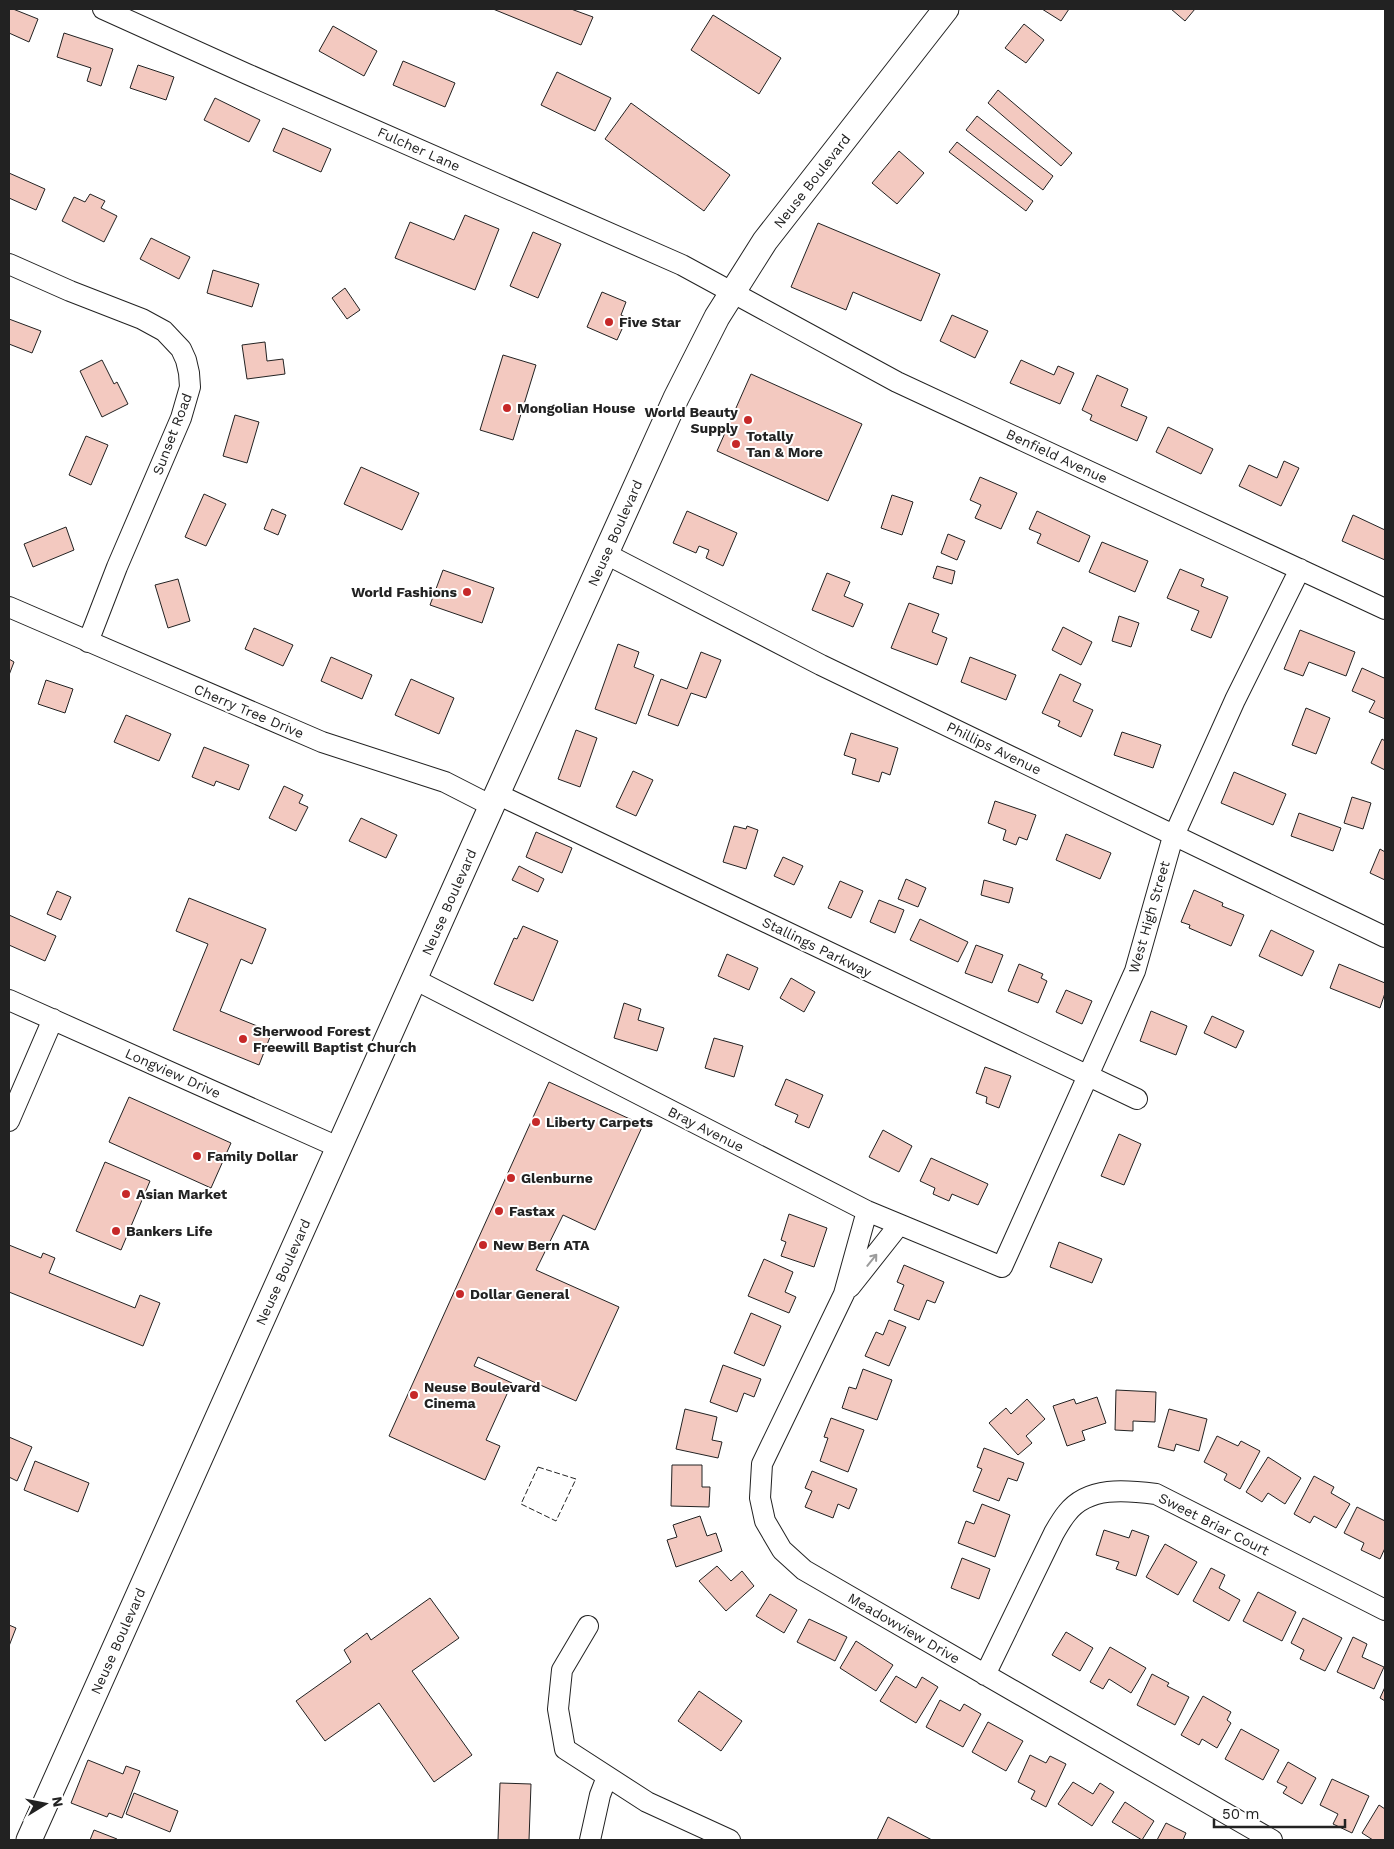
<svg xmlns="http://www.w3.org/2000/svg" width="1394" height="1849" viewBox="0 0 1394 1849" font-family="'Work Sans',sans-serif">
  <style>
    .building { fill: #f3c9c0; stroke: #222 }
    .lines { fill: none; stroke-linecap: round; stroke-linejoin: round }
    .minor-casing { stroke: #222; stroke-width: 22 }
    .major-casing { stroke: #222; stroke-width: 27 }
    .minor { stroke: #fff; stroke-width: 20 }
    .major { stroke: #fff; stroke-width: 25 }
    .fence { stroke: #222; stroke-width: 1; stroke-dasharray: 6 2.5; stroke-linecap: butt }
    .oneway { stroke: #9c9c9c }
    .poi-dot { fill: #c62828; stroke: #fff; stroke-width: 2 }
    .labels { text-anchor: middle; stroke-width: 4; stroke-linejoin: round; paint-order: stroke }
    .street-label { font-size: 14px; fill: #222; stroke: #fff }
    .poi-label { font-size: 14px; font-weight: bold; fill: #222; stroke: #fff; text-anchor: start }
  </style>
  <rect width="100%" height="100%" fill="#fff"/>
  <!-- building -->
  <path class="building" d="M 9,9 L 13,9 L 38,19 L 29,42 L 9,33 Z
    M 493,9 L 571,9 L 593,17 L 581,45 Z
    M 1042,9 L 1069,9 L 1061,21 Z
    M 1171,9 L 1195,9 L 1185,21 Z
    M 713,15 L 781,58 L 759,94 L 691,50 Z
    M 1024,24 L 1044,40 L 1026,63 L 1005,48 Z
    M 333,26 L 377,51 L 364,76 L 319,51 Z
    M 64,33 L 113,49 L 101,86 L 87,81 L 91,68 L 57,57 Z
    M 403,61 L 455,83 L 445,107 L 393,85 Z
    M 138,65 L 174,77 L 166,100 L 130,88 Z
    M 557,72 L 611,98 L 595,131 L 541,105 Z
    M 998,90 L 1072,153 L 1061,166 L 988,103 Z
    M 215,98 L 260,120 L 249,142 L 204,120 Z
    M 631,103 L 730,175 L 704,211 L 605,139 Z
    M 977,116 L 1053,176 L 1043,190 L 966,130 Z
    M 283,128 L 331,149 L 321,172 L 273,151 Z
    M 957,142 L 1033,201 L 1026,211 L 949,152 Z
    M 899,151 L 924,173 L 897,204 L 872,183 Z
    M 9,173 L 45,189 L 36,210 L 9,198 Z
    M 90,194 L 105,201 L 101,208 L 117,216 L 104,242 L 62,221 L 74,197 L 85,202 Z
    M 465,215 L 499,229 L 475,290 L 395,258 L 410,222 L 454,240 Z
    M 818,223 L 940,274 L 921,321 L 853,292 L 846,310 L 791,287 Z
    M 533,232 L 561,244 L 538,298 L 510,286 Z
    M 151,238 L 190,257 L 179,279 L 140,259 Z
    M 213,270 L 259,284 L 252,307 L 207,293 Z
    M 345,288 L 360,310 L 347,319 L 332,298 Z
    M 602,292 L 626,302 L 621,315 L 627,318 L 617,340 L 587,327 Z
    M 952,315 L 988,331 L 975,358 L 940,341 Z
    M 9,319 L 41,331 L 32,353 L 9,344 Z
    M 265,342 L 267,361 L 283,359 L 285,374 L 247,379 L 242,345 Z
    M 503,355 L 536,365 L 513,440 L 480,430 Z
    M 102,360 L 114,384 L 117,382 L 128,404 L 102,417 L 80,371 Z
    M 1021,360 L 1054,375 L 1058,366 L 1074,373 L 1060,404 L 1010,383 Z
    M 751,374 L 862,424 L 828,501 L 717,451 Z
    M 1097,375 L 1128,389 L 1121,406 L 1147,417 L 1137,441 L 1090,420 L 1092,415 L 1082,410 Z
    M 235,415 L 259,422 L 247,463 L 223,456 Z
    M 1168,427 L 1213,449 L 1201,474 L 1156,452 Z
    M 86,436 L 108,445 L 91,485 L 69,475 Z
    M 1284,461 L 1299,468 L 1281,506 L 1239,486 L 1249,465 L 1277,478 Z
    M 361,467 L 419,493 L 402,530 L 344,504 Z
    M 980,477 L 1017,493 L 1001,529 L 975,518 L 981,505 L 970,500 Z
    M 204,494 L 226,504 L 206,546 L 185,537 Z
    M 892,495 L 913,502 L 902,535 L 881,528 Z
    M 272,509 L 286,515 L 278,535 L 264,529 Z
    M 687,511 L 737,533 L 723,566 L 706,558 L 709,550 L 699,546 L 696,553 L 673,543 Z
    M 1037,511 L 1090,536 L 1079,562 L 1037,543 L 1041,534 L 1029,529 Z
    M 1353,515 L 1385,530 L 1385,560 L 1342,541 Z
    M 66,527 L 74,550 L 33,567 L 24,544 Z
    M 948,534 L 965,541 L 957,560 L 941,553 Z
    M 1102,542 L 1148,561 L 1135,592 L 1089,572 Z
    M 937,566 L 955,571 L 952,584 L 933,578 Z
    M 1180,569 L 1204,579 L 1201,586 L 1228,597 L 1211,638 L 1191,630 L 1199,611 L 1167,598 Z
    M 443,570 L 494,588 L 482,623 L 430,605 Z
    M 827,573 L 850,582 L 844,596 L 863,604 L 853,627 L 812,610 Z
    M 178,579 L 190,621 L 168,628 L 155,585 Z
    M 909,603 L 939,614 L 932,632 L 947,638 L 937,665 L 891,648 Z
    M 1119,616 L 1139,623 L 1131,647 L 1112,641 Z
    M 1063,627 L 1092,642 L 1081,665 L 1052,650 Z
    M 254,628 L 293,645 L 283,666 L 245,649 Z
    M 1300,630 L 1355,652 L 1346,676 L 1309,662 L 1303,676 L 1284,669 Z
    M 618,644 L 639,652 L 634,667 L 654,675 L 636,724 L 595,709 Z
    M 701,652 L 721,660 L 706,698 L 691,693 L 678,726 L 648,715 L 661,679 L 687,689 Z
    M 331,657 L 372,675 L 362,699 L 321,681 Z
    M 970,657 L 1016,675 L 1006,700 L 961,682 Z
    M 9,659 L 14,662 L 9,675 Z
    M 1362,668 L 1384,678 L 1385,675 L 1385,719 L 1369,712 L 1375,701 L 1352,691 Z
    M 1060,674 L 1081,684 L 1073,701 L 1093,710 L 1081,737 L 1058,726 L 1060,721 L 1042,713 Z
    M 411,679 L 454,698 L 439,734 L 395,715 Z
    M 46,680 L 73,689 L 65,713 L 38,704 Z
    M 1306,708 L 1330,718 L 1316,754 L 1292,745 Z
    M 126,715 L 171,734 L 159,761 L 114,742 Z
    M 576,730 L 597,738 L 580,787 L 558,779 Z
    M 1122,732 L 1161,745 L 1153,768 L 1114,755 Z
    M 851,733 L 898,748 L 890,775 L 882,772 L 879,782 L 852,774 L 856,759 L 844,755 Z
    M 1382,739 L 1385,741 L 1385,770 L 1371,763 Z
    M 204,747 L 249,765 L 239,790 L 216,781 L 214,786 L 192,777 Z
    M 633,771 L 653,780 L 636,816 L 616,807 Z
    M 1234,772 L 1286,794 L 1273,825 L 1221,803 Z
    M 284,786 L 303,795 L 299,803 L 308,807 L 296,831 L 269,818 Z
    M 1352,797 L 1371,803 L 1363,829 L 1344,823 Z
    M 995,801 L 1036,815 L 1027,840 L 1019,837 L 1016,845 L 1003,840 L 1006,830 L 988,823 Z
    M 1299,813 L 1341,828 L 1333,851 L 1291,836 Z
    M 361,818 L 397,835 L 386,858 L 349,841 Z
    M 734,826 L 746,829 L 747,826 L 758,830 L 746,869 L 723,862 Z
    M 536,832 L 572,848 L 562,873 L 526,857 Z
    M 1066,834 L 1111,853 L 1100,879 L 1056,860 Z
    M 1380,849 L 1385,852 L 1385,880 L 1370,873 Z
    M 783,857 L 803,866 L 794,885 L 774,876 Z
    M 519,866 L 544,879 L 538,892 L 512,880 Z
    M 906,879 L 926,888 L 918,907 L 898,899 Z
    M 984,880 L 1013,888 L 1009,903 L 981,895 Z
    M 840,881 L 863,891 L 851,918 L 828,908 Z
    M 1194,890 L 1223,903 L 1222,906 L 1244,915 L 1231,946 L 1189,928 L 1190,925 L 1181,922 Z
    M 57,891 L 71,897 L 61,920 L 47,914 Z
    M 189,898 L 266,929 L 252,964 L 241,959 L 220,1011 L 272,1032 L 259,1065 L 173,1030 L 208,944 L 176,931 Z
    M 879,900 L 904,910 L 895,933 L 870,922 Z
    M 9,915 L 56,936 L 45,961 L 9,945 Z
    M 920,919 L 968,942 L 958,962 L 910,940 Z
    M 523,926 L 558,941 L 533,1001 L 494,984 L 514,938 L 517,939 Z
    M 1271,930 L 1314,951 L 1302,976 L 1259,956 Z
    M 976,945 L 1003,955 L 992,983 L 965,973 Z
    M 727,954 L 758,968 L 749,990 L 718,976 Z
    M 1019,964 L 1043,974 L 1041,978 L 1047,981 L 1038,1003 L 1008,991 Z
    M 1339,964 L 1385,983 L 1385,993 L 1380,1008 L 1330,988 Z
    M 791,978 L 815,992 L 804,1012 L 780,998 Z
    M 1066,990 L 1092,1001 L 1082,1024 L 1056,1012 Z
    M 624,1003 L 641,1009 L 638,1020 L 664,1028 L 657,1051 L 614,1038 Z
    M 1151,1011 L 1187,1026 L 1176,1055 L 1140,1041 Z
    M 1212,1016 L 1244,1031 L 1236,1048 L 1204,1033 Z
    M 714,1038 L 743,1046 L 734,1077 L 705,1068 Z
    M 985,1067 L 1011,1076 L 999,1108 L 986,1103 L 987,1097 L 976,1093 Z
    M 786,1079 L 823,1095 L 809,1128 L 795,1122 L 798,1115 L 775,1105 Z
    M 549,1082 L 643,1125 L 595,1230 L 563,1215 L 536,1270 L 619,1307 L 576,1401 L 478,1357 L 474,1366 L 512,1383 L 486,1440 L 500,1446 L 485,1480 L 389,1436 Z
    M 129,1097 L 231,1143 L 211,1188 L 109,1142 Z
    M 883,1130 L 912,1146 L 899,1172 L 869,1157 Z
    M 1119,1134 L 1141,1144 L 1124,1185 L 1101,1176 Z
    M 931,1158 L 988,1184 L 978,1205 L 952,1194 L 949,1201 L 933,1194 L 935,1188 L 920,1181 Z
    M 105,1162 L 150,1181 L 121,1250 L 76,1231 Z
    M 789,1214 L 827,1228 L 814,1267 L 781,1256 L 786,1242 L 781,1240 Z
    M 1059,1242 L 1102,1259 L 1092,1283 L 1050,1267 Z
    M 9,1245 L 41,1258 L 43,1253 L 55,1258 L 49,1273 L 135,1308 L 140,1295 L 160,1303 L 143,1346 L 9,1292 Z
    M 764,1259 L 793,1272 L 785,1292 L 796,1297 L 789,1313 L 748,1296 Z
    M 904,1265 L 944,1282 L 935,1303 L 927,1300 L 919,1320 L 894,1310 L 904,1285 L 897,1282 Z
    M 751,1313 L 781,1326 L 764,1366 L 734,1353 Z
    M 889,1320 L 906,1327 L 889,1366 L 865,1356 L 876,1332 L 883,1335 Z
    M 723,1365 L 761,1379 L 754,1397 L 744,1393 L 737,1412 L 710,1402 Z
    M 863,1369 L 892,1380 L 877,1420 L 842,1408 L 849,1387 L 856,1389 Z
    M 1116,1390 L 1156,1392 L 1155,1422 L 1133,1421 L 1133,1431 L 1115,1430 Z
    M 1097,1397 L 1106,1423 L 1082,1431 L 1085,1440 L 1067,1446 L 1053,1406 L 1074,1399 L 1076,1404 Z
    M 1027,1399 L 1045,1419 L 1026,1436 L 1032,1443 L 1018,1455 L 989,1423 L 1006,1408 L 1011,1414 Z
    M 685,1409 L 717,1417 L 712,1440 L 722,1442 L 718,1458 L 676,1449 Z
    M 1169,1409 L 1207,1419 L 1199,1451 L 1176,1444 L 1174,1451 L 1158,1447 Z
    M 831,1418 L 864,1430 L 848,1472 L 820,1461 L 828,1438 L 824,1437 Z
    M 1217,1436 L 1238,1446 L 1241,1441 L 1260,1451 L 1240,1489 L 1224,1480 L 1227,1474 L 1204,1462 Z
    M 9,1437 L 32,1447 L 17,1481 L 9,1477 Z
    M 984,1448 L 1024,1463 L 1017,1481 L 1008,1478 L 999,1501 L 973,1491 L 982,1469 L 977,1467 Z
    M 1268,1457 L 1301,1478 L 1285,1504 L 1268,1493 L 1262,1502 L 1246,1492 Z
    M 35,1461 L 89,1483 L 78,1512 L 24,1490 Z
    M 672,1465 L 702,1465 L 702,1487 L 710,1487 L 709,1507 L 671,1506 Z
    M 812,1471 L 857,1489 L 849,1509 L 838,1504 L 833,1518 L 805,1507 L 812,1491 L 805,1488 Z
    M 1314,1476 L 1334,1487 L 1331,1493 L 1350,1504 L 1336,1528 L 1314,1516 L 1310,1523 L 1294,1514 Z
    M 982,1504 L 1010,1515 L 995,1557 L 958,1543 L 966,1521 L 974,1524 Z
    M 1357,1507 L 1385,1521 L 1385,1548 L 1380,1559 L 1361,1550 L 1364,1543 L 1344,1533 Z
    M 700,1516 L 707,1536 L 716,1533 L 722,1551 L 676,1567 L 667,1540 L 677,1537 L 673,1525 Z
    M 1104,1530 L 1129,1538 L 1132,1530 L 1149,1536 L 1136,1576 L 1116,1569 L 1119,1562 L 1096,1555 Z
    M 1165,1544 L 1197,1562 L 1178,1595 L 1146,1577 Z
    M 962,1558 L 990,1569 L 979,1599 L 951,1588 Z
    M 717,1566 L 731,1581 L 742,1571 L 754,1586 L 726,1611 L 699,1581 Z
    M 1211,1568 L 1225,1575 L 1219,1588 L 1240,1600 L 1229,1621 L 1193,1601 Z
    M 1258,1592 L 1296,1612 L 1282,1641 L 1243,1621 Z
    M 770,1594 L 797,1610 L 784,1633 L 756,1616 Z
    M 430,1598 L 459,1638 L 412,1671 L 472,1755 L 434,1782 L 379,1703 L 325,1741 L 296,1701 L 351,1662 L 344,1650 L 367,1633 L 371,1640 Z
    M 1303,1618 L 1342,1638 L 1325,1671 L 1300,1659 L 1304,1650 L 1291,1643 Z
    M 809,1619 L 847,1637 L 835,1661 L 797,1642 Z
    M 9,1625 L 16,1628 L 9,1646 Z
    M 1066,1632 L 1093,1648 L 1080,1671 L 1052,1655 Z
    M 1353,1637 L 1367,1644 L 1362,1657 L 1384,1667 L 1374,1689 L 1337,1672 Z
    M 856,1641 L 893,1665 L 876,1691 L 840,1668 Z
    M 1110,1647 L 1146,1668 L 1131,1693 L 1109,1679 L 1103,1689 L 1090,1682 Z
    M 1152,1674 L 1169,1683 L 1167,1686 L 1189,1697 L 1175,1725 L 1137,1705 Z
    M 896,1676 L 916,1688 L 922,1677 L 938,1687 L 916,1723 L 880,1701 Z
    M 1385,1687 L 1385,1701 L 1380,1698 Z
    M 699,1691 L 742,1721 L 721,1751 L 678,1721 Z
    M 1203,1696 L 1231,1712 L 1227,1720 L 1231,1723 L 1217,1748 L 1202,1739 L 1199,1745 L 1181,1735 Z
    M 940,1700 L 960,1711 L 964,1704 L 981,1714 L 963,1747 L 926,1727 Z
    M 988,1722 L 1023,1741 L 1006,1771 L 972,1752 Z
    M 1241,1729 L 1279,1750 L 1263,1780 L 1225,1759 Z
    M 1030,1755 L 1046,1763 L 1050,1756 L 1066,1764 L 1046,1807 L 1031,1799 L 1035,1791 L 1018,1782 Z
    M 88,1760 L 123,1774 L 126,1766 L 140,1771 L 122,1818 L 109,1813 L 107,1817 L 71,1803 Z
    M 1288,1762 L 1316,1778 L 1302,1804 L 1283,1793 L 1287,1787 L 1277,1782 Z
    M 1332,1779 L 1369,1796 L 1352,1833 L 1333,1824 L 1338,1814 L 1320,1805 Z
    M 1073,1782 L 1093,1794 L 1100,1783 L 1114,1792 L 1092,1826 L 1058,1804 Z
    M 500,1783 L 531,1784 L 529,1840 L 498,1840 Z
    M 134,1793 L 178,1811 L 170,1832 L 126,1814 Z
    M 1125,1802 L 1154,1821 L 1142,1840 L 1112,1822 Z
    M 1379,1805 L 1385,1809 L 1385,1840 L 1373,1840 L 1362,1833 Z
    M 888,1817 L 932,1840 L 877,1840 Z
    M 1166,1823 L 1186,1833 L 1183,1840 L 1157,1840 Z
    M 94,1830 L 117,1839 L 116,1840 L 90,1840 Z"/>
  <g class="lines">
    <!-- minor casing -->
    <g class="minor-casing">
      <path id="minor" d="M 103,9 L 247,74 L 682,265 L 897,382 L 1385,609
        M 9,264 L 70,291 L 142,319 L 164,331 L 181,349 L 186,360 L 189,373 L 190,387 L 181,418 L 117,567 L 88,642
        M 606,554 L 821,665 L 1385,937
        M 9,607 L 322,742 L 445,782 L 492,806
        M 497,794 L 1137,1099
        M 414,979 L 867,1211 L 1002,1267 L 1135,971 L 1172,840 L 1235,700 L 1300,569
        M 9,1000 L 338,1147
        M 9,1121 L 53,1019
        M 867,1211 L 844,1294 L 762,1464 L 760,1498 L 765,1521 L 782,1550 L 804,1570 L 1272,1840
        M 850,1287 L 899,1225
        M 588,1626 L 562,1670 L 558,1709 L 565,1749 L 647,1802 L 730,1840
        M 985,1675 L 1054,1533 C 1058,1526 1062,1519 1067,1513 C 1088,1486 1126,1490 1156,1494 L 1385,1610
        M 590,1840 L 600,1795 L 607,1777"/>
    </g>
    <!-- major casing -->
    <g class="major-casing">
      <path id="major" d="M 29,1840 L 497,794 L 676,398 L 717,317 L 765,241 L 946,9"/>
    </g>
    <!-- minor -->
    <use href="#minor" class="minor"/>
    <!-- major -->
    <use href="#major" class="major"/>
    <!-- fence -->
    <path class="fence" d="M 538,1467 L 576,1479 L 556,1521 L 521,1504 Z"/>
  </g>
  <!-- one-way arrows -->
  <defs><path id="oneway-shaft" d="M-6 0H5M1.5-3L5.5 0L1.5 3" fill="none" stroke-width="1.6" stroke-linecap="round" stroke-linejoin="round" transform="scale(1.25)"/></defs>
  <use class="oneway" href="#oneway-shaft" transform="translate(872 1260) rotate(-51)"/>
  <!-- markers -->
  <g class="poi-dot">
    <circle cx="609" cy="322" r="5"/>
    <circle cx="507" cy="408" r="5"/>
    <circle cx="748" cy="420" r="5"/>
    <circle cx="736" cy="444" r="5"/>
    <circle cx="467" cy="592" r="5"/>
    <circle cx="243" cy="1039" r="5"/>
    <circle cx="536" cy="1122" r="5"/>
    <circle cx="197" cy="1156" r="5"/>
    <circle cx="511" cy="1178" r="5"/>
    <circle cx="126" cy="1194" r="5"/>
    <circle cx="499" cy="1211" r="5"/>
    <circle cx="116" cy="1231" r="5"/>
    <circle cx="483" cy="1245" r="5"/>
    <circle cx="460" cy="1294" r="5"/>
    <circle cx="414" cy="1395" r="5"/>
  </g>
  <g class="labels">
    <!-- street labels -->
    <g class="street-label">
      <text transform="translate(419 149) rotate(24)" y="5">Fulcher Lane</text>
      <text transform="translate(812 181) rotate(-52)" y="5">Neuse Boulevard</text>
      <text transform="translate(172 434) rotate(-69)" y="5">Sunset Road</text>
      <text transform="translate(1057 456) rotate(25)" y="5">Benfield Avenue</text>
      <text transform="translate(615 533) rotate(-66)" y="5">Neuse Boulevard</text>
      <text transform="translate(249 711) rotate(23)" y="5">Cherry Tree Drive</text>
      <text transform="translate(994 748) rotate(26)" y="5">Phillips Avenue</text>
      <text transform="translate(449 902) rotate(-66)" y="5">Neuse Boulevard</text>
      <text transform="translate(1149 917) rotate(-74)" y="5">West High Street</text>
      <text transform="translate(817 947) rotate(26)" y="5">Stallings Parkway</text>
      <text transform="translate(173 1073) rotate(24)" y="5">Longview Drive</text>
      <text transform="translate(706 1129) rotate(27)" y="5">Bray Avenue</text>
      <text transform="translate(283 1272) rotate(-66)" y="5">Neuse Boulevard</text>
      <text transform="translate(1214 1524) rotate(27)" y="5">Sweet Briar Court</text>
      <text transform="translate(904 1628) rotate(30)" y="5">Meadowview Drive</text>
      <text transform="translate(118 1641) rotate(-66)" y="5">Neuse Boulevard</text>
    </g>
    <!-- poi labels -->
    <g class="poi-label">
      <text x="619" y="327">Five Star</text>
      <text x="517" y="413">Mongolian House</text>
      <text x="738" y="417" text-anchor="end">World Beauty<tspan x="738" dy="16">Supply</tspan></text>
      <text x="746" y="441">Totally<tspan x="746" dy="16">Tan &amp; More</tspan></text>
      <text x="457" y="597" text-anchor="end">World Fashions</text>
      <text x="253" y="1036">Sherwood Forest<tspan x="253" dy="16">Freewill Baptist Church</tspan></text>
      <text x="546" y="1127">Liberty Carpets</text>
      <text x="207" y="1161">Family Dollar</text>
      <text x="521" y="1183">Glenburne</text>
      <text x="136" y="1199">Asian Market</text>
      <text x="509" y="1216">Fastax</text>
      <text x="126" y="1236">Bankers Life</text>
      <text x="493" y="1250">New Bern ATA</text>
      <text x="470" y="1299">Dollar General</text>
      <text x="424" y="1392">Neuse Boulevard<tspan x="424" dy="16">Cinema</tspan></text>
    </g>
  </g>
  <!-- border -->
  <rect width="1394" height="1849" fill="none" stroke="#222222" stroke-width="20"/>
  <!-- north arrow -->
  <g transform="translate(45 1804) rotate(80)" stroke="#ffffff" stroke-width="4" paint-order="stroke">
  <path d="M0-4L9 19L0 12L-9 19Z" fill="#222222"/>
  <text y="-8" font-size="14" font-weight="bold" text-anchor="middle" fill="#222222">N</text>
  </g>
  <!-- scale -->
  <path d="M1214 1819v8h131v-8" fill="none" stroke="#222222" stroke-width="2.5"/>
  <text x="1222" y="1819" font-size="15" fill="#222222" stroke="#ffffff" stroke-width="4" paint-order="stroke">50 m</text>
</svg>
